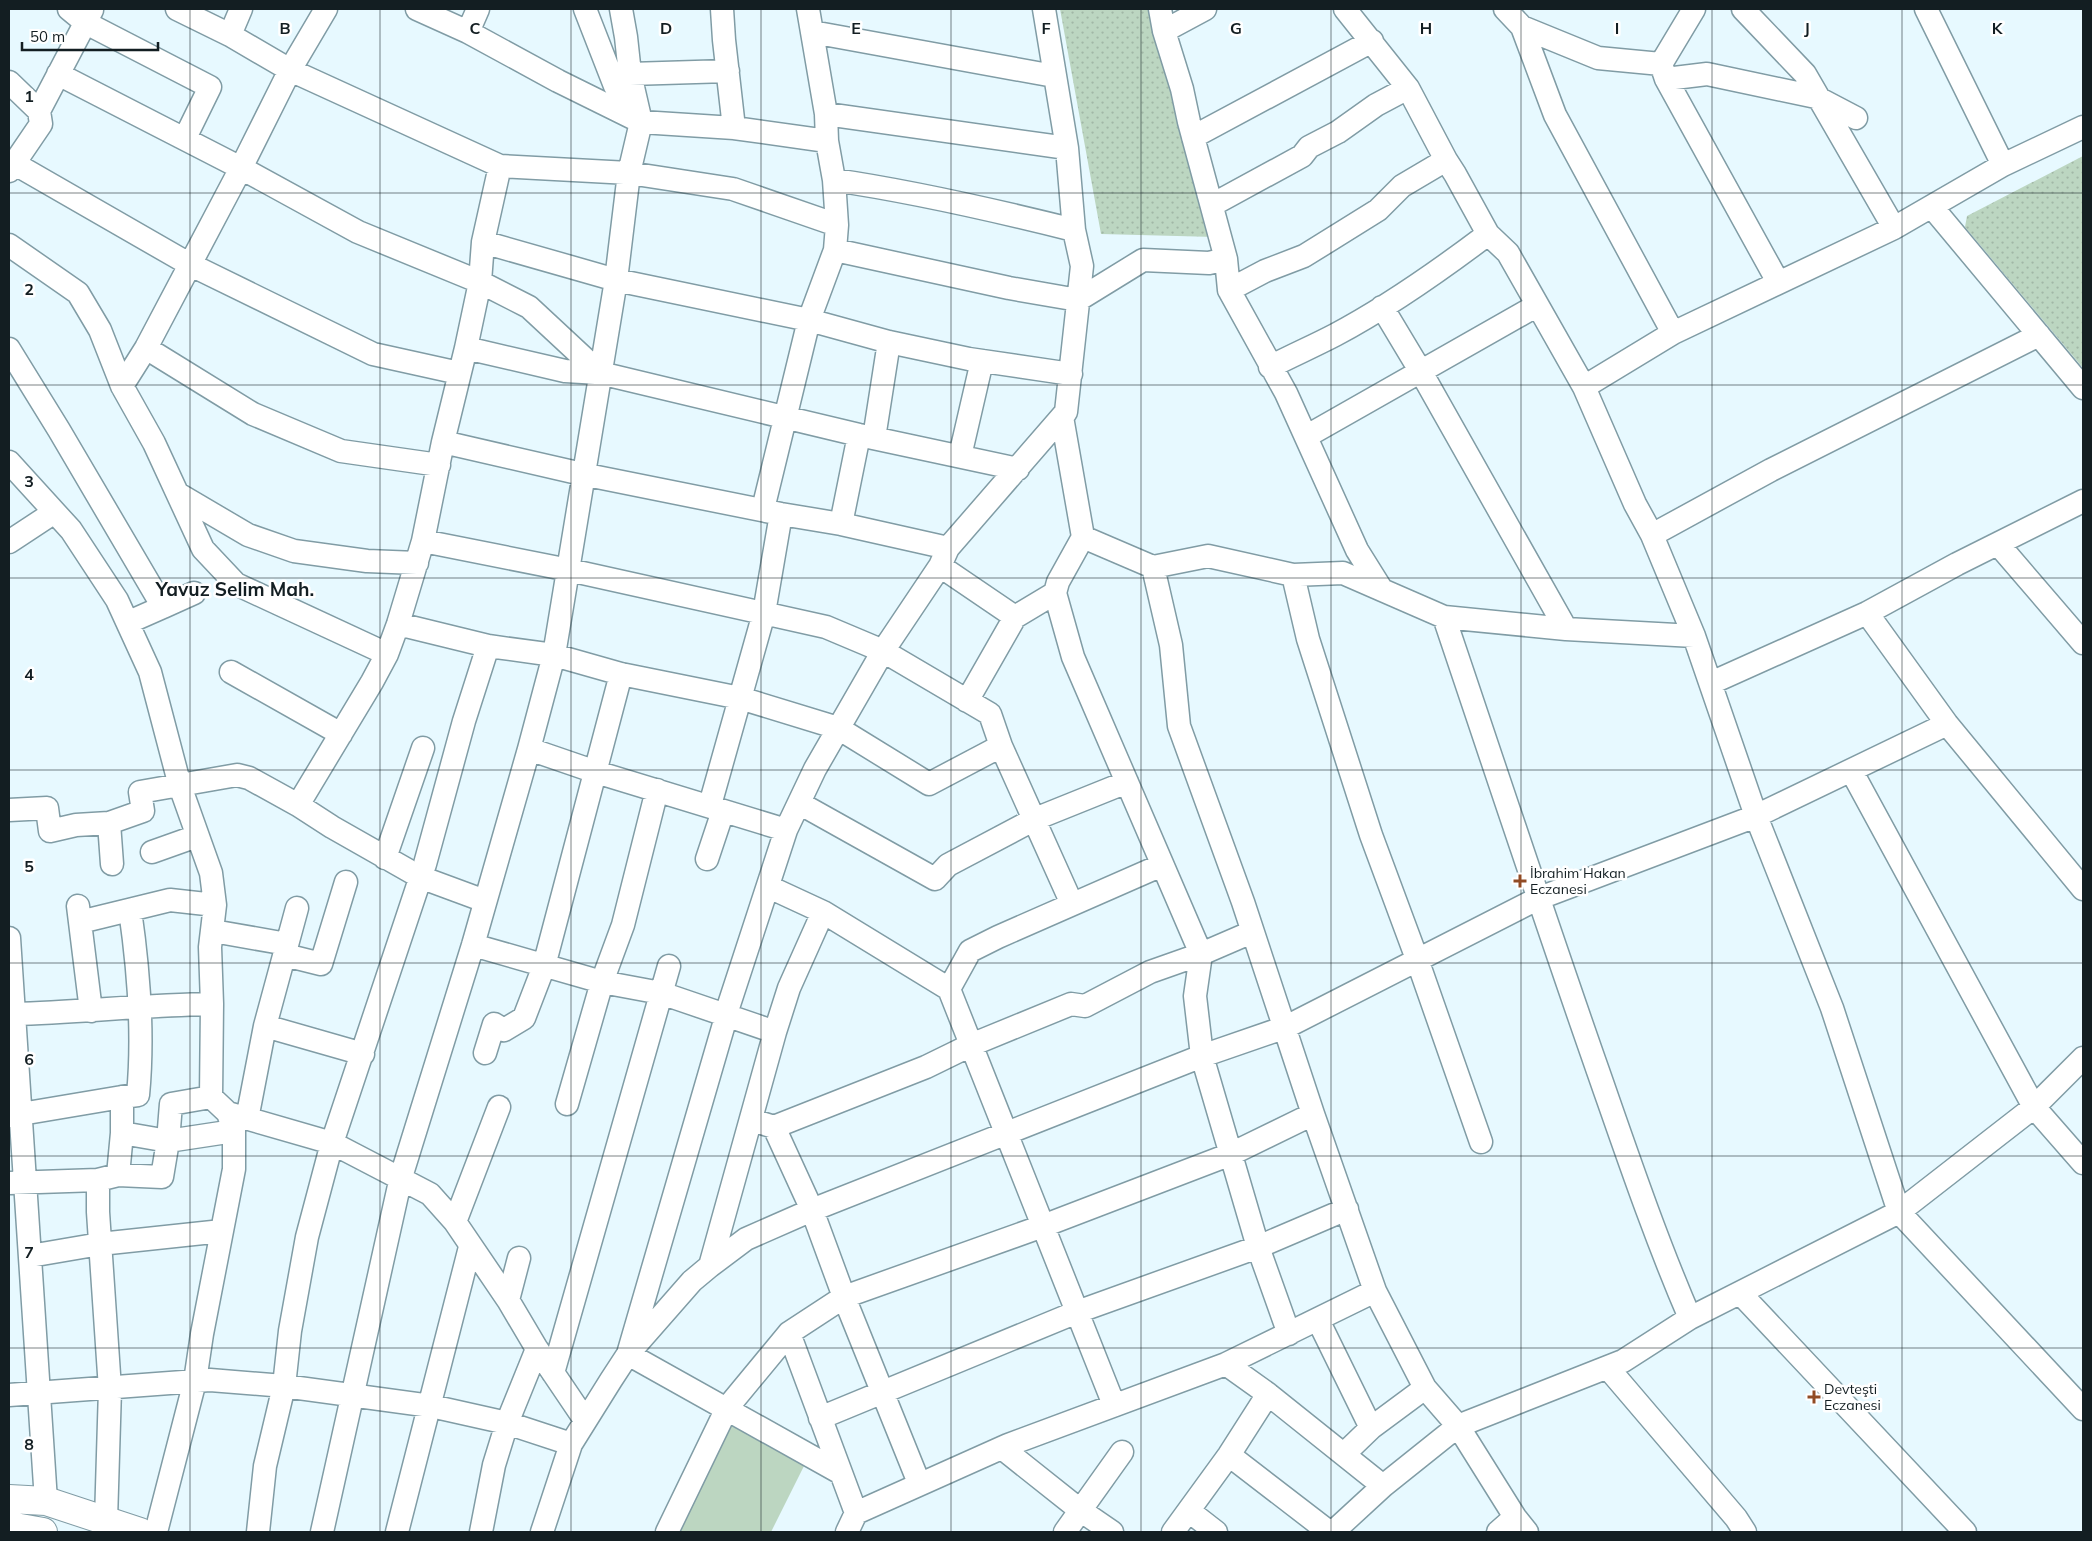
<svg xmlns="http://www.w3.org/2000/svg" width="2092" height="1541" viewBox="0 0 2092 1541" font-family="Mulish,sans-serif">
  <style>
    .grass { fill: url(#grass-dots) }
    .garden { fill: #bcd6c1 }
    .lines { fill: none; stroke-linecap: round; stroke-linejoin: round }
    .minor-casing { stroke: #809ca5; stroke-width: 25 }
    .major-casing { stroke: #809ca5; stroke-width: 30 }
    .minor { stroke: #fff; stroke-width: 22 }
    .major { stroke: #fff; stroke-width: 28 }
    .grid { fill: none; stroke: #131e22; stroke-width: 1; stroke-opacity: 0.55 }
    .poi-dot { fill: #914b24; stroke: #fff; stroke-width: 2 }
    .labels { text-anchor: middle; stroke-width: 5; stroke-linejoin: round; paint-order: stroke }
    .poi-label { font-size: 14px; fill: #131e22; stroke: #fff; text-anchor: start }
    .district-label { font-size: 19px; font-weight: bold; fill: #131e22; stroke: #fff }
    .grid-label { font-size: 16px; text-anchor: middle; font-weight: bold; fill: #131e22; stroke: #fff; stroke-width: 5; stroke-linejoin: round; paint-order: stroke }
  </style>
  <defs>
    <pattern id="grass-dots" width="8" height="8" patternUnits="userSpaceOnUse" patternTransform="scale(1.25)"><rect width="8" height="8" fill="#bcd6c1"/><path d="M2 2h.1M6 6h.1" fill="none" stroke="#a1b7a6" stroke-width="1.8" stroke-linecap="round"/></pattern>
  </defs>
  <rect width="100%" height="100%" fill="#e7f9ff"/>
  <!-- grass -->
  <path class="grass" d="M 1060,9 L 1158,9 L 1215,237 L 1101,234 Z
    M 2083,156 L 2083,368 L 1965,227 L 1967,216 Z"/>
  <!-- garden -->
  <path class="garden" d="M 727,1417 L 807,1460 L 771,1532 L 679,1532 Z"/>
  <g class="lines">
    <!-- minor casing -->
    <g class="minor-casing">
      <path id="minor" d="M 69,9 L 86,23 L 210,87 L 185,138
        M 177,9 L 230,35 L 290,70 L 500,166 L 629,173 L 733,189 L 837,225
        M 417,9 L 468,32 L 558,81 L 641,122 L 734,128 L 827,141
        M 585,9 L 615,86 L 635,113
        M 722,9 L 724,40 L 734,128
        M 1160,9 L 1164,31 L 1182,89 L 1189,122 L 1226,259 L 1229,290 L 1286,393 L 1357,550 L 1382,590
        M 1345,9 L 1408,88 L 1446,160 L 1455,174 L 1488,234 L 1508,253 L 1584,387 L 1635,504 L 1652,535 L 1694,636 L 1756,816 L 1832,1008 L 1899,1212 L 2083,1409
        M 1505,9 L 1522,27 L 1555,115 L 1673,333
        M 1694,9 L 1661,64 L 1666,79 L 1778,282
        M 1743,9 L 1805,74 L 1894,228
        M 1926,9 L 2003,165
        M 1522,27 L 1598,58 L 1661,64
        M 1164,31 L 1205,9
        M 468,32 L 478,9
        M 812,32 L 1054,76
        M 230,35 L 241,9
        M 58,74 L 241,168 L 358,232 L 480,282 L 529,307 L 600,373
        M 630,74 L 728,71
        M 1666,79 L 1707,74 L 1816,97 L 1856,118
        M 9,82 L 39,111
        M 826,114 L 1067,148
        M 1193,137 L 1372,41
        M 15,164 L 189,264 L 373,354 L 459,373
        M 9,171 L 41,124 L 39,111 L 92,10
        M 834,180 C 916,192 994,210 1074,230
        M 1212,205 L 1302,156 L 1309,147 L 1338,132 L 1376,105 L 1408,88
        M 1932,207 L 2083,388
        M 483,242 L 616,280 L 809,320 L 889,342 L 969,359 L 1071,374
        M 9,245 L 78,293 L 100,330 L 122,386 L 154,443 L 203,549 L 236,584 L 387,654
        M 835,250 L 1009,288 L 1078,300 L 1143,260 L 1209,263 L 1226,259
        M 1229,290 L 1265,271 L 1304,256 L 1378,210 L 1402,186 L 1446,160
        M 1382,307 L 1421,372 L 1566,629
        M 146,348 L 253,414 L 341,451 L 439,465
        M 466,348 L 565,371 L 600,373 L 859,435 L 1018,469
        M 9,349 L 59,430 L 163,607 L 129,622
        M 1270,367 C 1291,356 1314,346 1335,335 C 1388,307 1439,271 1488,234
        M 122,386 L 146,348 L 241,168 L 290,70 L 326,9
        M 1584,387 L 1673,333 L 1894,228 L 2003,165 L 2083,127
        M 1062,417 L 1083,537 L 1153,567 L 1208,556 L 1293,575 L 1343,573 L 1444,617 L 1566,629 L 1694,636
        M 1307,436 L 1536,306
        M 874,438 L 889,342
        M 443,442 L 582,474 L 781,514 L 841,524 L 948,548
        M 960,456 L 982,361
        M 9,462 L 71,530 L 117,600 L 150,672 L 180,786 L 211,873 L 215,905 L 210,947 L 212,1004 L 211,1097 L 228,1113 L 234,1131 L 234,1169 L 202,1334 L 195,1381 L 156,1532
        M 180,495 L 248,535 L 294,551 L 367,561 L 417,563
        M 763,509 L 809,320 L 835,250 L 837,225 L 834,180 L 827,141 L 826,114 L 808,9
        M 841,524 L 859,435
        M 1652,535 L 1771,470 L 2039,335
        M 423,541 L 569,570 L 826,627 L 883,651 L 990,714 L 1001,746 L 1072,904
        M 9,542 L 53,513
        M 1998,544 L 2083,643
        M 940,566 L 1015,617
        M 1153,567 L 1171,645 L 1179,726 L 1243,902 L 1313,1114 L 1375,1291 L 1425,1388 L 1458,1426 L 1515,1517 L 1527,1532
        M 1293,575 L 1308,639 L 1371,835 L 1417,959 L 1481,1142
        M 1055,593 L 1073,657 L 1201,954 L 1195,996 L 1202,1056 L 1258,1247 L 1289,1334
        M 163,607 L 194,593
        M 1867,613 L 1947,724 L 2083,889
        M 1444,617 C 1495,768 1545,920 1598,1071 C 1627,1154 1655,1237 1690,1318
        M 398,624 L 488,646 L 554,655 L 621,674 L 740,698 L 838,728 L 929,784 L 1001,746
        M 231,672 L 341,734
        M 1711,683 L 1867,613 L 1957,564 L 2083,501
        M 967,701 L 1015,617 L 1055,593 L 1058,582 L 1083,537
        M 529,749 L 596,772 L 786,830
        M 1852,772 L 2034,1107 L 2083,1163
        M 799,803 L 935,879 L 948,865 L 1035,819 L 1127,782
        M 298,805 L 372,682 L 387,654 L 398,624 L 423,541 L 443,442 L 466,348 L 480,282 L 483,242 L 500,166
        M 710,805 L 764,613 L 781,514
        M 9,810 L 47,808 L 50,831 L 76,825 L 109,823 L 143,811 L 140,792 L 237,775 L 249,778 L 298,805 L 332,827 L 420,877 L 485,901
        M 109,823 L 112,864
        M 152,852 L 197,836
        M 385,858 L 423,748
        M 707,859 L 723,811
        M 78,906 L 91,1011
        M 823,912 L 949,989
        M 80,922 L 170,900 L 215,905
        M 213,931 L 287,944
        M 9,938 L 46,1501
        M 473,945 L 602,982 L 661,993 L 775,1032
        M 285,955 L 321,964 L 346,882
        M 14,1014 C 80,1012 146,1005 212,1004
        M 265,1026 L 363,1054
        M 485,1053 L 494,1024 L 504,1030 L 524,1018 L 544,966 L 621,674
        M 211,1097 L 171,1104 L 168,1141 L 234,1131
        M 567,1104 L 602,982 L 623,925 L 657,790
        M 228,1113 L 332,1143 L 430,1194 L 455,1222 L 508,1300 L 537,1349 L 585,1420
        M 9,1116 L 122,1097
        M 247,1119 L 265,1026 L 297,908
        M 752,1120 L 774,1127 L 926,1067 L 971,1045 L 1071,1004 L 1085,1006 L 1150,972 L 1201,954 L 1252,932
        M 774,1127 L 812,1210 L 844,1297 L 919,1483
        M 118,1175 L 122,1133
        M 9,1183 L 98,1180
        M 455,1222 L 499,1107
        M 30,1256 L 100,1244 L 222,1231
        M 710,1266 L 746,1239 L 812,1210 L 1202,1056 L 1286,1027 L 1537,899 L 1756,816 L 1947,724
        M 1740,1293 L 1965,1532
        M 508,1300 L 519,1258
        M 1318,1320 L 1371,1428
        M 789,1333 L 856,1513 L 847,1532
        M 1226,1364 L 1268,1394 L 1383,1486
        M 1608,1368 L 1736,1518 L 1745,1532
        M 553,1373 L 669,966
        M 9,1395 L 210,1380 L 284,1386 L 431,1406 L 507,1423 L 571,1444
        M 1114,1405 L 949,989 L 970,951 L 998,937 L 1162,865
        M 820,1418 L 1077,1312 L 1258,1247 L 1347,1209
        M 1002,1448 L 1080,1510 L 1112,1532
        M 1344,1454 L 1371,1428 L 1425,1388
        M 1229,1455 L 1329,1532
        M 839,1472 L 628,1354 L 724,1024 L 724,1020 L 786,830 L 815,769 L 883,651 L 940,566 L 948,548 L 1066,412 L 1082,266 L 1074,230 L 1067,148 L 1044,9
        M 1189,1511 L 1216,1532
        M 856,1513 L 1008,1445 L 1226,1364 L 1375,1291
        M 106,1520 L 110,1389 L 98,1212 L 98,1180 L 118,1175 L 162,1177 L 168,1141 L 122,1133 L 122,1097 L 138,1095 C 144,1033 139,972 130,910
        M 258,1532 L 265,1466 L 284,1386 L 290,1331 L 307,1237 L 332,1143 L 425,864 L 464,721 L 488,646
        M 322,1532 L 401,1177 L 473,945 L 529,749 L 554,655 L 616,280 L 629,173 L 641,122 L 630,74 L 626,37 L 621,9
        M 397,1532 L 470,1247
        M 481,1532 L 494,1465 L 507,1423 L 537,1349
        M 542,1532 L 571,1444 L 611,1380 L 628,1354 L 692,1281 L 710,1266 L 775,1032 L 789,988 L 823,912 L 769,887
        M 667,1532 L 727,1408 L 789,1333 L 844,1297 L 1043,1226 L 1231,1154 L 1313,1114
        M 1065,1532 L 1122,1452
        M 1173,1532 L 1229,1455 L 1268,1394
        M 1333,1532 L 1383,1486 L 1458,1426 L 1623,1361 L 1690,1318 L 1899,1212 L 2034,1107 L 2083,1058
        M 1498,1532 L 1515,1517"/>
    </g>
    <!-- major casing -->
    <g class="major-casing">
      <path id="major" d="M 9,1499 L 46,1501 L 140,1532
        M 9,1526 L 43,1532"/>
    </g>
    <!-- minor -->
    <use href="#minor" class="minor"/>
    <!-- major -->
    <use href="#major" class="major"/>
  </g>
  <!-- grid -->
  <path class="grid" d="M 190,9 L 190,1532M 380,9 L 380,1532M 571,9 L 571,1532M 761,9 L 761,1532M 951,9 L 951,1532M 1141,9 L 1141,1532M 1331,9 L 1331,1532M 1521,9 L 1521,1532M 1712,9 L 1712,1532M 1902,9 L 1902,1532M 9,193 L 2083,193M 9,385 L 2083,385M 9,578 L 2083,578M 9,770 L 2083,770M 9,963 L 2083,963M 9,1156 L 2083,1156M 9,1348 L 2083,1348"/>
  <!-- markers -->
  <g class="poi-dot">
    <path d="M1517.5 873.5h5v5h5v5h-5v5h-5v-5h-5v-5h5z"/>
    <path d="M1811.5 1389.5h5v5h5v5h-5v5h-5v-5h-5v-5h5z"/>
  </g>
  <g class="labels">
    <!-- poi labels -->
    <g class="poi-label">
      <text x="1530" y="878">İbrahim Hakan<tspan x="1530" dy="16">Eczanesi</tspan></text>
      <text x="1824" y="1394">Devteşti<tspan x="1824" dy="16">Eczanesi</tspan></text>
    </g>
    <!-- district labels -->
    <g class="district-label">
      <text x="235" y="596">Yavuz Selim Mah.</text>
    </g>
  </g>
  <g class="grid-label">
    <text x="285" y="34">B</text>
    <text x="475" y="34">C</text>
    <text x="666" y="34">D</text>
    <text x="856" y="34">E</text>
    <text x="1046" y="34">F</text>
    <text x="1236" y="34">G</text>
    <text x="1426" y="34">H</text>
    <text x="1617" y="34">I</text>
    <text x="1807" y="34">J</text>
    <text x="1997" y="34">K</text>
    <text x="29" y="102">1</text>
    <text x="29" y="295">2</text>
    <text x="29" y="487">3</text>
    <text x="29" y="680">4</text>
    <text x="29" y="872">5</text>
    <text x="29" y="1065">6</text>
    <text x="29" y="1258">7</text>
    <text x="29" y="1450">8</text>
  </g>
  <!-- border -->
  <rect width="2092" height="1541" fill="none" stroke="#131e22" stroke-width="20"/>
  <!-- scale -->
  <path d="M22 42v8h136v-8" fill="none" stroke="#131e22" stroke-width="2.5"/>
  <text x="30" y="42" font-size="15" fill="#131e22" stroke="#ffffff" stroke-width="4" paint-order="stroke">50 m</text>
</svg>
